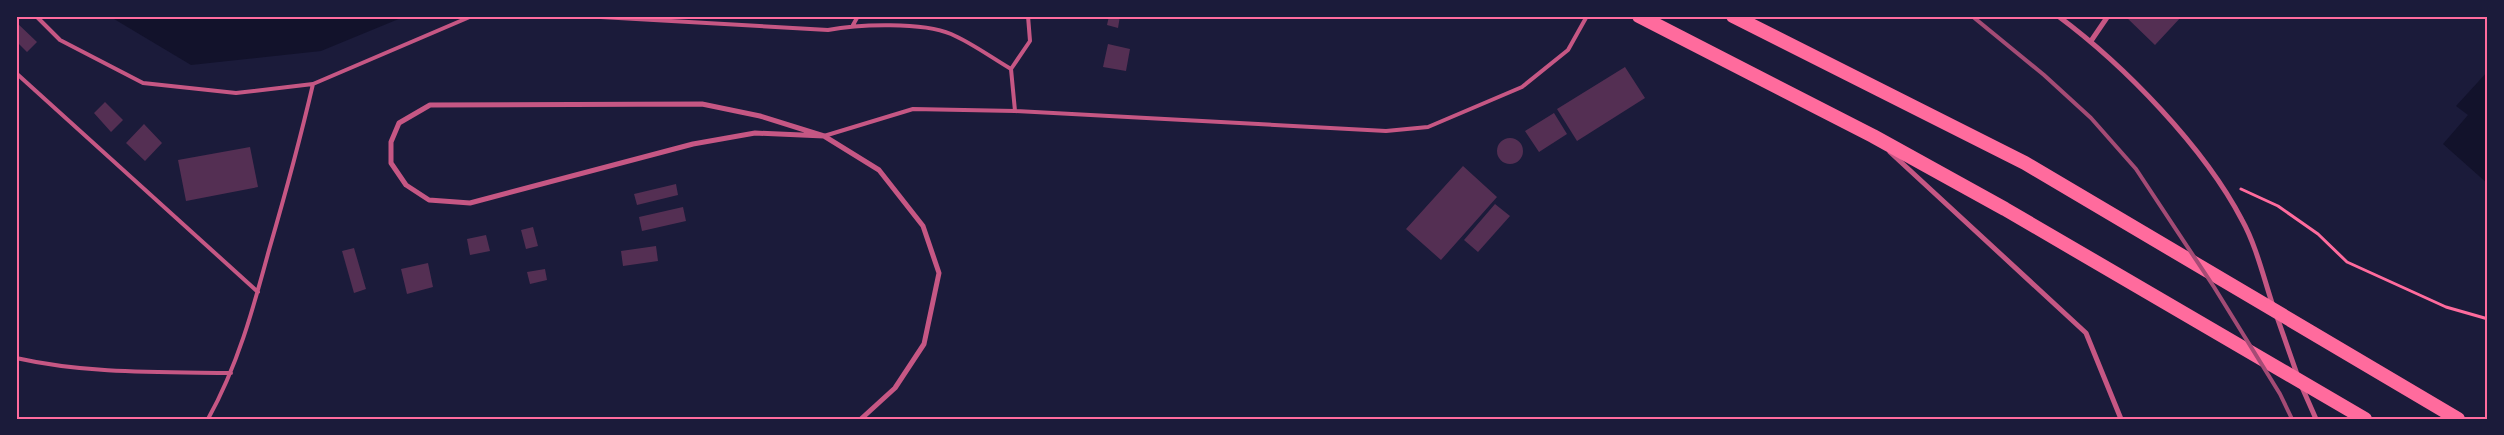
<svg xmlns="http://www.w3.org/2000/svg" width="2504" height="435" viewBox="0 0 2504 435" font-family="'DejaVu Sans',sans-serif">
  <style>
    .water { fill: #12122b }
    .building { fill: #542f53 }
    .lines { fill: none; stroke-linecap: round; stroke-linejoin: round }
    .path { stroke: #ff6b9d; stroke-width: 3 }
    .service { stroke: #c65784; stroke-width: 4 }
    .minor { stroke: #c65784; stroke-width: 5 }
    .trunk { stroke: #ff6b9d; stroke-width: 14 }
    .rail { stroke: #a44b75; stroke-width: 4 }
    .neatline { fill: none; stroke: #ff6b9d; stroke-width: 2 }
  </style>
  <rect width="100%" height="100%" fill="#1b1b3a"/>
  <!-- water -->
  <path class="water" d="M 109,16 L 406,16 L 321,51 L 191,65 Z
    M 2488,71 L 2488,184 L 2443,144 L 2468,115 L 2456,106 Z"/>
  <!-- building -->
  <path class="building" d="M 1109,16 L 1120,16 L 1118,28 L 1107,25 Z
    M 2125,16 L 2182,16 L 2155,45 Z
    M 16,22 L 37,42 L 27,52 L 16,41 Z
    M 1108,44 L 1130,49 L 1126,71 L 1103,67 Z
    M 1625,67 L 1645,98 L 1577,141 L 1557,109 Z
    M 105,102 L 123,120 L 111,132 L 94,113 Z
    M 1554,113 L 1567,134 L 1539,152 L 1525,131 Z
    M 144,124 L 162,143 L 145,161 L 126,143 Z
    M1497 151a13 13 0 1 1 26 0a13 13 0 1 1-26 0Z
    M 250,147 L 258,187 L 186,201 L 178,160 Z
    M 1463,166 L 1497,197 L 1441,260 L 1406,229 Z
    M 676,184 L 678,195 L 637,205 L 634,194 Z
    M 1495,204 L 1510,216 L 1478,252 L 1464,240 Z
    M 683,207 L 686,221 L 642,231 L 639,217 Z
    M 533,227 L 538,246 L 526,249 L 521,230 Z
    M 486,235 L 490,251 L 470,255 L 467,239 Z
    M 656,246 L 658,261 L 623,266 L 621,251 Z
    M 354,248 L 366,289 L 354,293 L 342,251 Z
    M 428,263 L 433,287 L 407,294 L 401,269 Z
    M 545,269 L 547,280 L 530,284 L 527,272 Z"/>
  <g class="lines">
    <!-- path -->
    <path class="path" d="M 2241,189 L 2278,206 L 2318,234 L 2347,262 L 2446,307 L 2488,319"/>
    <!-- service -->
    <path class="service" d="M 36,16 L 60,40 L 143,83 L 236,93 L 313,84 L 472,16
      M 583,16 L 828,30 C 858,24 923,22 951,34 C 972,43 992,58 1011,69
      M 853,25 L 858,16
      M 16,73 L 258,292
      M 1015,111 L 1011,69 L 1030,41 L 1028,16
      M 824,136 L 913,109 L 1015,111 L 1386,131 L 1428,127 L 1522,87 L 1568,50 L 1587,16
      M 16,358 C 87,374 159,372 231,373
      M 208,419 C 238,365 253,309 269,250 C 285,195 300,140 313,84"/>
    <!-- minor -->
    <path class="minor" d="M 2058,16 C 2124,65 2204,147 2242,220 C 2256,245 2264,279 2273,306
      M 2091,41 L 2108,16
      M 824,136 L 755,133 L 693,144 L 470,203 L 429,200 L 406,185 L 391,163 L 391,142 L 399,123 L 430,105 L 702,104 L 760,116 L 824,136 L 879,170 L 923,226 L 939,273 L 924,344 L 895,388 L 861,419
      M 1890,152 L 2086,333 L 2121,419
      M 2277,317 L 2298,377
      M 2301,385 L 2316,419"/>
    <!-- trunk -->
    <path class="trunk" d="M 1639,16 L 1873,136 L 2005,209 L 2365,419
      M 1733,16 L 2025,163 L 2458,419"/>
    <!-- rail -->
    <path class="rail" d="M 1972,16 L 2044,75 L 2091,118 L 2136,169 L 2214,287 L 2280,394 L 2292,419"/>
  </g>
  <!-- border -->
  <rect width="2504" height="435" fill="none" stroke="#1b1b3a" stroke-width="35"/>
  <rect x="18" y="18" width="2468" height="400" class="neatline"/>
</svg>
